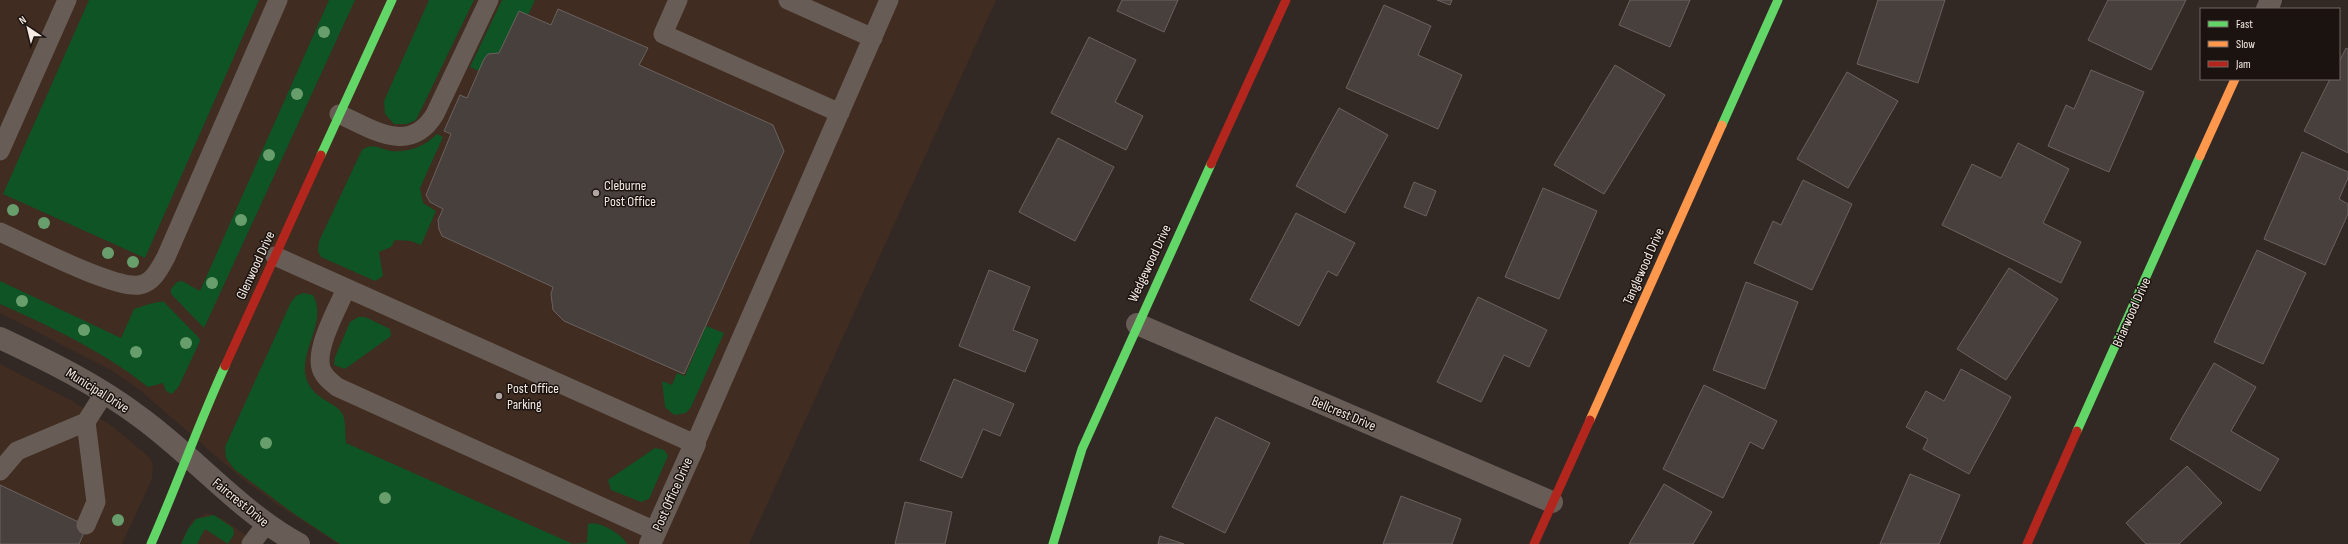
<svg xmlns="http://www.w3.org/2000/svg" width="2348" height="544" viewBox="0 0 2348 544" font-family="'Sofia Sans Condensed',sans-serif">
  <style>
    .built { fill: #402c20 }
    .green { fill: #0f5424 }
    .building { fill: #47403d; stroke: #6b625f }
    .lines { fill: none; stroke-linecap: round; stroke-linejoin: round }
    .lane { stroke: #685d56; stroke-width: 19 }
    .street { stroke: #685d56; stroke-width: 22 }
    .fast { stroke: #63d668; stroke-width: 9 }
    .slow { stroke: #ff974d; stroke-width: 9 }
    .jam { stroke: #b3261e; stroke-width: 9 }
    .tree { fill: #689d6c }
    .poi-dot { fill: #b1a6a1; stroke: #1a130f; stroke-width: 1.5 }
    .labels { text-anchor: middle; stroke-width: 3; stroke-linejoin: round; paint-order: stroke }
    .poi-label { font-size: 14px; fill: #f5eae4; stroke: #1a130f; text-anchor: start }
    .street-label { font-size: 14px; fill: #f5eae4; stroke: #1a130f }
  </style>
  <rect width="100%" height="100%" fill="#322925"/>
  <!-- built -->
  <path class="built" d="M 0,0 L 996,0 L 749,544 L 338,544 L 275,503 L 234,472 L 140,390 L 111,370 L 0,313 Z
    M 0,364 L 74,402 L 112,426 L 149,457 L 153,464 L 152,479 L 122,544 L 0,544 Z
    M 207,513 L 221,518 L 259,544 L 180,544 L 192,521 Z"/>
  <!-- green -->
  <path class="green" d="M 89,0 L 259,0 L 145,258 L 3,194 Z
    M 329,0 L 355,0 L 204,328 L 171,294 L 171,289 L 177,282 L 182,281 L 200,291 Z
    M 429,0 L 474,0 L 416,120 L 407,124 L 394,124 L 385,114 L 384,101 Z
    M 502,0 L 535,0 L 528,15 L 519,11 L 499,53 L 488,54 L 479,71 L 470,67 Z
    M 437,134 L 443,137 L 420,188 L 423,203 L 436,211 L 421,245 L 411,241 L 395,240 L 391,247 L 379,252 L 383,276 L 375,281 L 321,257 L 318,251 L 319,241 L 362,150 C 373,142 380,149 391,151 C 408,153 425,146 437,134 Z
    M 0,281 L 121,338 L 134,309 C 140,307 159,300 164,302 L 199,338 L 200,341 L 179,386 L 172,394 L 166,391 L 163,383 L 148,387 C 104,352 52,327 0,304 Z
    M 303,293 L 313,295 C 327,321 302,347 305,373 C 309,400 337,401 343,415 C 346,423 345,434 346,443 L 573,544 L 587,543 L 588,524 C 598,520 622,534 627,544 L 340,544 L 293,513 L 234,469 L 226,458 L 225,447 L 291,302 L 296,296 Z
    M 358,317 L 365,317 L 390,329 L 391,336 L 345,369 L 334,365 L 335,357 L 350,322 Z
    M 706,326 L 724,333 L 691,407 L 686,413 L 674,415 L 665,407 L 662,381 L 672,385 L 677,373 L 685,376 Z
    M 655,448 L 664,450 L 668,456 L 649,499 L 641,502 L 611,490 L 608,480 Z
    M 214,515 L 233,528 L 234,534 L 228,544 L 205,529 L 197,544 L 181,544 L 188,529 L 196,519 Z"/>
  <!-- building -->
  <path class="building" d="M 1122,0 L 1178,0 L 1164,32 L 1117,11 Z
    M 1437,0 L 1452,0 L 1450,5 Z
    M 1630,0 L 1690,0 L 1670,47 L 1619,25 Z
    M 1878,0 L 1945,0 L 1918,83 L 1857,64 Z
    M 2108,0 L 2186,0 L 2151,70 L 2088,40 Z
    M 1384,5 L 1431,26 L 1418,55 L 1462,75 L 1438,129 L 1346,88 Z
    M 558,9 L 648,48 L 639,65 L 773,125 L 784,151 L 684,374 L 564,321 L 553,310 L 551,294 L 553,287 L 442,236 L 439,229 L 438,220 L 443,209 L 430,202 L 426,195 L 451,134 L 444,131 L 460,95 L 467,98 L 484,59 L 488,54 L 499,53 L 519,11 L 551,25 Z
    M 1089,37 L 1136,60 L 1115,102 L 1143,116 L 1126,150 L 1051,113 Z
    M 2346,48 L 2348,49 L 2348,153 L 2304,131 L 2330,79 L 2339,79 L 2339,62 Z
    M 1615,65 L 1665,95 L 1604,194 L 1554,165 Z
    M 2091,70 L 2144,92 L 2109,172 L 2048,146 L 2066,105 L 2074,109 Z
    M 1847,72 L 1898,101 L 1848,188 L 1797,159 Z
    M 1339,108 L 1388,135 L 1345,213 L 1296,186 Z
    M 1058,138 L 1114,167 L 1075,241 L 1019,212 Z
    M 2018,143 L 2069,169 L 2043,223 L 2081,242 L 2061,283 L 1942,225 L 1972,164 L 2001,178 Z
    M 2302,152 L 2348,172 L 2348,178 L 2339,199 L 2348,204 L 2348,214 L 2325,265 L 2264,239 Z
    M 1803,180 L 1852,204 L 1812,290 L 1754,263 L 1773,221 L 1781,225 Z
    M 1414,182 L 1436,191 L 1426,216 L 1404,207 Z
    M 1543,188 L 1597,211 L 1559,299 L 1505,277 Z
    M 1296,213 L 1355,243 L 1337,276 L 1328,271 L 1299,326 L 1250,300 Z
    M 2257,250 L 2306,273 L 2263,364 L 2214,342 Z
    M 2009,268 L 2058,299 L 2006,380 L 1957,349 Z
    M 989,270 L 1030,287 L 1013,330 L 1038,340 L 1025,372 L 959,346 Z
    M 1746,282 L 1798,302 L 1765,389 L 1713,370 Z
    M 1478,297 L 1547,330 L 1529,367 L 1504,355 L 1481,402 L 1437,382 Z
    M 2214,363 L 2256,387 L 2231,431 L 2279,459 L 2260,491 L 2170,439 Z
    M 1961,369 L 2011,397 L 1969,474 L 1923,449 L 1928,439 L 1906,427 L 1926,391 L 1944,401 Z
    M 954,379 L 1014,404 L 1000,436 L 983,429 L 962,478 L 920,460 Z
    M 1704,385 L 1777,421 L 1763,449 L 1750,442 L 1723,498 L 1663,469 Z
    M 1216,417 L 1270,443 L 1225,533 L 1172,507 Z
    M 2187,466 L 2222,503 L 2179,544 L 2146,544 L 2126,523 Z
    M 1910,474 L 1960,495 L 1939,544 L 1880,544 Z
    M 1664,484 L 1712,512 L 1693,544 L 1629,544 Z
    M 0,485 L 87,526 L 79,544 L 0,544 Z
    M 1401,496 L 1461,519 L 1452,544 L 1383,544 Z
    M 905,502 L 952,512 L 945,544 L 895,544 Z
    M 1160,536 L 1184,544 L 1158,544 Z"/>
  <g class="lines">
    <!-- lane -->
    <path class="lane" d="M 678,0 L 663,34 L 840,113
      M 788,0 L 873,38
      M 339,114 C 372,129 410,156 435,114 L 489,0
      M 0,151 L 67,0
      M 0,232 C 27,244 114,289 139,285 C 153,283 160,268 166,257 L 278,0
      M 275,256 L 695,444 L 889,0
      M 346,289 C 338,307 315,348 321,368 C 323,376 331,382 337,387 L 655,531
      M 0,471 L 17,451 L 86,422 L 105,392
      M 86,525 L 96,502 L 86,422
      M 251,544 L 267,523"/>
    <!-- street -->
    <path class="street" d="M 2267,9 L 2271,0
      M 1137,324 L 1552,502
      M 0,338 C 49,361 96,384 140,417 C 195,457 239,511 299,544
      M 650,544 L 695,444"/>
    <!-- fast -->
    <path class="fast" d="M 1722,125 L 1778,0
      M 321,155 L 392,0
      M 2077,431 L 2200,156
      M 151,544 C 177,485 198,425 225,366
      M 1053,544 L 1082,449 L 1211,164"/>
    <!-- slow -->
    <path class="slow" d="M 2200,156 L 2235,79
      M 1590,420 L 1722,125"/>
    <!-- jam -->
    <path class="jam" d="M 1211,164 L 1286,0
      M 225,366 L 321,155
      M 1534,544 L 1590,420
      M 2027,544 L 2077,431"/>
  </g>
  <!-- trees -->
  <g class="tree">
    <circle cx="324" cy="32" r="6"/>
    <circle cx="297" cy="94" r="6"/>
    <circle cx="269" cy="155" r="6"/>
    <circle cx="13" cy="210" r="6"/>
    <circle cx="241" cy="220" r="6"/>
    <circle cx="44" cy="223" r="6"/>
    <circle cx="108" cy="253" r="6"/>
    <circle cx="133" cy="262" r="6"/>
    <circle cx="212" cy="283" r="6"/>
    <circle cx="22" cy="301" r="6"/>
    <circle cx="84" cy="330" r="6"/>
    <circle cx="186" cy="343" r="6"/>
    <circle cx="136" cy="352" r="6"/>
    <circle cx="266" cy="443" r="6"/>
    <circle cx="385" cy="498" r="6"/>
    <circle cx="118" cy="520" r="6"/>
  </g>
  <!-- markers -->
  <g class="poi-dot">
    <circle cx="596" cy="193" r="4"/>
    <circle cx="499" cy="396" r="4"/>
  </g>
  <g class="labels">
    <!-- poi labels -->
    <g class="poi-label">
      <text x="604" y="190">Cleburne<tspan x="604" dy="16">Post Office</tspan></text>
      <text x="507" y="393">Post Office<tspan x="507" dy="16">Parking</tspan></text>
    </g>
    <!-- street labels -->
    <g class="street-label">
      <text transform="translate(1149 263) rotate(-65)" y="5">Wedgewood Drive</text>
      <text transform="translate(255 265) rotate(-65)" y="5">Glenwood Drive</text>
      <text transform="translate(1643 266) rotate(-66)" y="5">Tanglewood Drive</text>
      <text transform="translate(2131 312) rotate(-66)" y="5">Briarwood Drive</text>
      <text transform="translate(98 390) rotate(32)" y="5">Municipal Drive</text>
      <text transform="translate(1344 413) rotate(23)" y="5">Bellcrest Drive</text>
      <text transform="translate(672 494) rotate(-66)" y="5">Post Office Drive</text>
      <text transform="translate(241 502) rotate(39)" y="5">Faircrest Drive</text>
    </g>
  </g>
  <!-- legend -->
  <rect x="2200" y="8" width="140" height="72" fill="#1a130f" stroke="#726964"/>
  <rect x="2208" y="21" width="20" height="6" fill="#63d668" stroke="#726964"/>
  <text x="2236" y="28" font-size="12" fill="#f5eae4">Fast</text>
  <rect x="2208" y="41" width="20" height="6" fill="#ff974d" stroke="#726964"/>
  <text x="2236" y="48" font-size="12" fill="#f5eae4">Slow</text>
  <rect x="2208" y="61" width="20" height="6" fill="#b3261e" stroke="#726964"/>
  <text x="2236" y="68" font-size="12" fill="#f5eae4">Jam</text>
  <!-- north arrow -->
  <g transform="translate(28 28) rotate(325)" stroke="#1a130f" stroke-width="3" paint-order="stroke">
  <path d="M0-3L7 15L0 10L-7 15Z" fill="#f5eae4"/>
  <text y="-6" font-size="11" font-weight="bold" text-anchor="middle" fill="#f5eae4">N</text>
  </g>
</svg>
